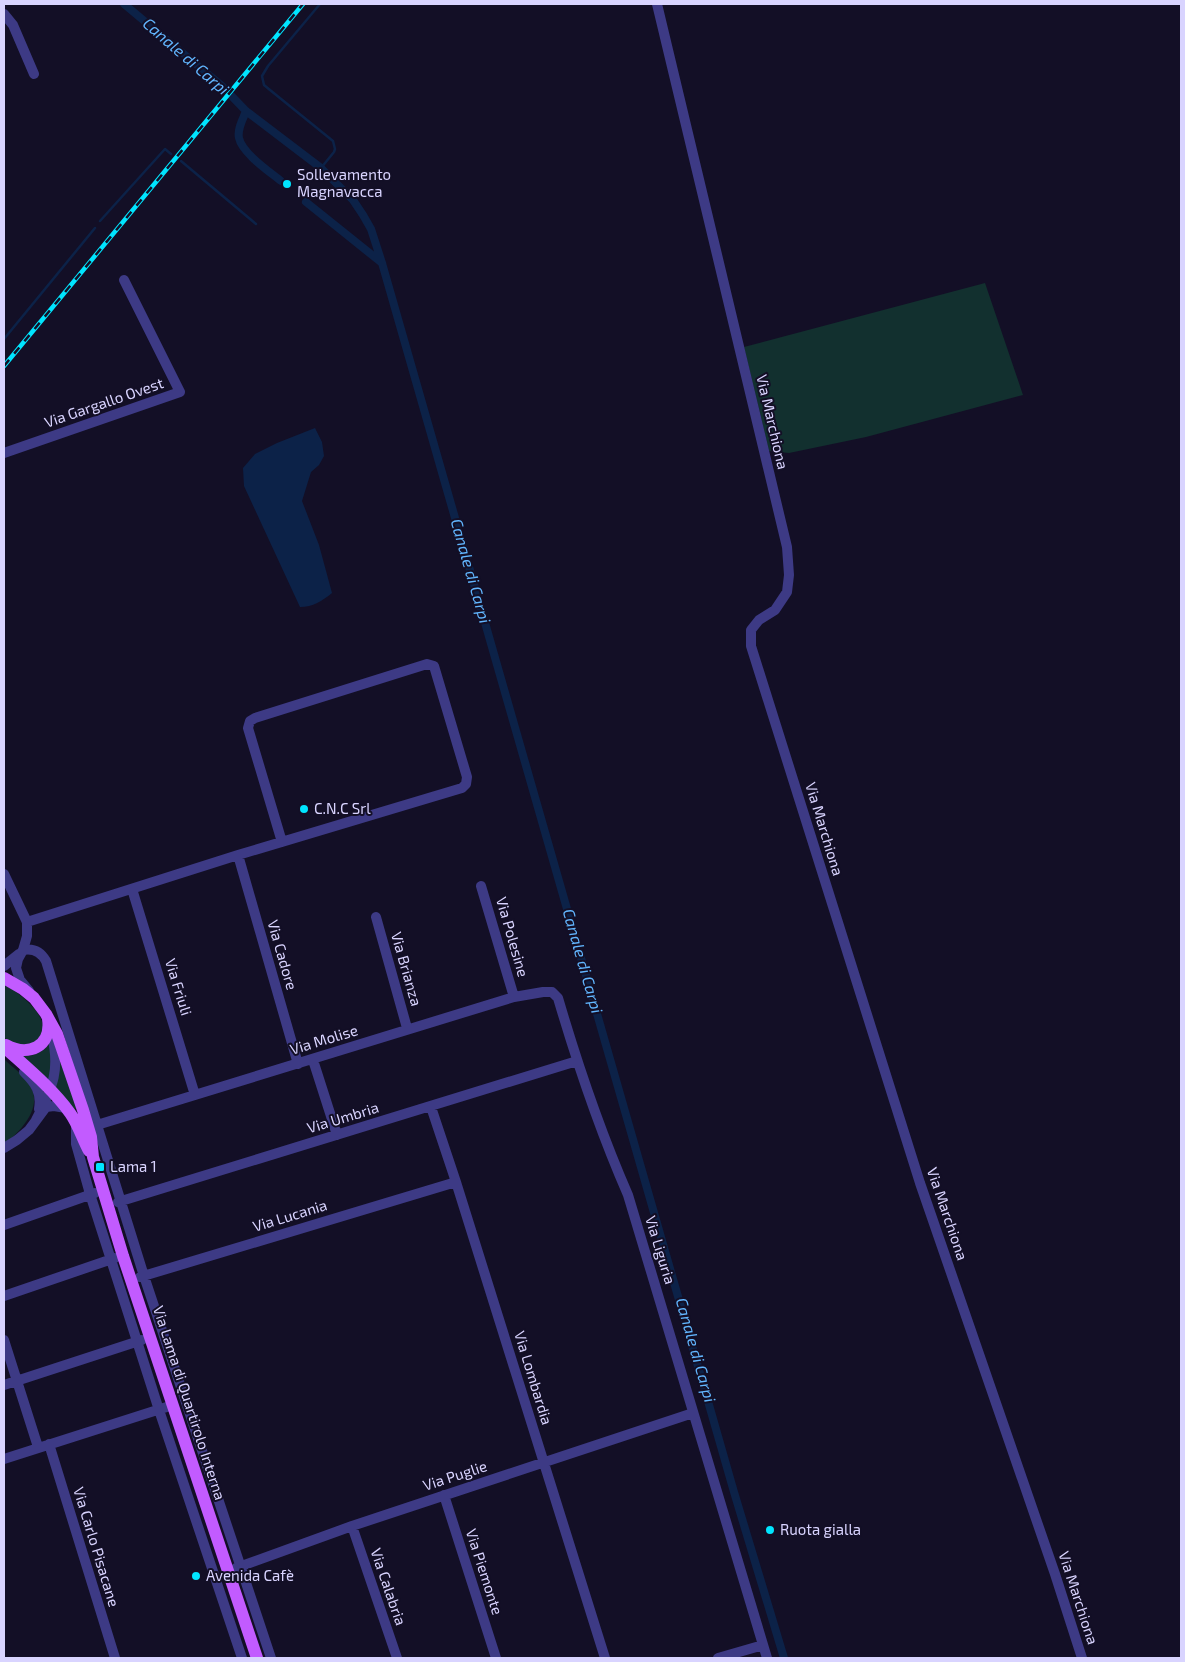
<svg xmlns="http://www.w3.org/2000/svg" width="1185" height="1662" viewBox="0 0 1185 1662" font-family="'Exo 2',sans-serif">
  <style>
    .green { fill: #12302f }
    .water { fill: #0c2248 }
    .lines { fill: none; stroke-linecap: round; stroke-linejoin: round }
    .stream { stroke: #0c2248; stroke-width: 2.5 }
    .canal { stroke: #0c2248; stroke-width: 8 }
    .minor { stroke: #3d3a85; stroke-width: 10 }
    .major { stroke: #c25bff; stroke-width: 12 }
    .rail-casing { stroke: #00e5ff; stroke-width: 4.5 }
    .rail { stroke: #130f26; stroke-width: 2.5; stroke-dasharray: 8; stroke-linecap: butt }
    .poi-dot { fill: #00e5ff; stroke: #130f26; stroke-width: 2 }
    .labels { text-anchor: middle; stroke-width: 4; stroke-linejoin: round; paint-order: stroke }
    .poi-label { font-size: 15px; fill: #d9d4ff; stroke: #130f26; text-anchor: start }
    .street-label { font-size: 15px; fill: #d9d4ff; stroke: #130f26 }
    .water-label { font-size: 16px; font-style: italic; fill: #62b6ff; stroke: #130f26 }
  </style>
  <rect width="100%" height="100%" fill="#130f26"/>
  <!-- green -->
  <path class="green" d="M 985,283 L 1023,395 L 866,437 L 789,453 L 769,451 L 744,347 Z
    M 4,985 C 18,991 54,1019 40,1038 C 37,1041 31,1044 27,1047 L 10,1043 L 4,1037 Z
    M 50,1044 L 52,1055 L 49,1085 L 20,1055 C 33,1058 40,1053 50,1044 Z
    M 58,1056 L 77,1108 L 74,1109 L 55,1090 Z
    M 4,1059 C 12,1067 23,1074 29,1084 C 45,1107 20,1131 4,1145 Z"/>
  <!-- water -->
  <path class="water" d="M 315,428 L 322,442 L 324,456 L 319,465 L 311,472 L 302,501 L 319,545 L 332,593 C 322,601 313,607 300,607 L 244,486 L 243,468 L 255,454 L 277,443 Z"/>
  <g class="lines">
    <!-- stream -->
    <path class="stream" d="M 320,4 L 268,66 L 262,76 L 264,85 L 270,90 L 333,141 L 335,149 L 334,152 L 321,168
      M 181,161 L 256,224
      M 100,221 L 165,149 L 171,154
      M 4,339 L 95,228"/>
    <!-- canal -->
    <path class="canal" d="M 124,4 L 222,86 L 246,111 L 321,168 L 353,200 L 363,215 L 371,229 L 382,263 L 734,1492 L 784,1658
      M 246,111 C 243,119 237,129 239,138 C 242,153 270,172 281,181
      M 306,202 L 382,263"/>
    <!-- minor -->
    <path class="minor" d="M 657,4 L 787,547 L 789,575 L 787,592 L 775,610 L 759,620 L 751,630 L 751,646 L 920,1183 L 1055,1574 L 1082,1658
      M 4,14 L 13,25 L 34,74
      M 4,453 L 180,392 L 124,280
      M 238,855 L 298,1064
      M 4,874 L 27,922 L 27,936 L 23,950 L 18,959 L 16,968 L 20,980 L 29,991
      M 481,886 L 514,997
      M 132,889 L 195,1095
      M 376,917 L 407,1028
      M 27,922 L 238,855 L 462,788 L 466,784 L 467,777 L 434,666 L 427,664 L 255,718 L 250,721 L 248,728 L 282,842
      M 23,950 C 33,948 41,952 46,961 L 144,1276 L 271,1658
      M 4,966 L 19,954
      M 313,1060 L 337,1135
      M 24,1072 C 35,1083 42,1092 39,1109
      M 431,1107 L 456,1182 L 605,1658
      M 36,1120 C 53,1087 61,1069 51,1032
      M 76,1125 L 76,1144 L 90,1194 L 159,1410 L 242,1658
      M 97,1125 L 514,997 L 543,992 L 552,992 L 558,998 C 578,1066 600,1131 628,1195 L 767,1658
      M 4,1148 L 17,1140 L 29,1130 L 46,1107 L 54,1106 L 66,1108
      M 118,1202 L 577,1061
      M 4,1225 L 95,1193
      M 140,1277 L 456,1182
      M 4,1296 L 115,1258
      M 4,1340 L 38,1447
      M 4,1385 L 142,1340
      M 49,1444 L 115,1658
      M 4,1459 L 173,1405
      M 444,1495 L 496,1658
      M 352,1526 L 397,1658
      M 236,1568 L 352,1526 L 693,1413
      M 718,1658 L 763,1645"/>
    <!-- major -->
    <path class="major" d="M 4,978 L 23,989 L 34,998 L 46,1014 L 57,1034 L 83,1110 L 91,1137 L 93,1157 L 123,1256 L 257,1658
      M 6,1045 C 28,1057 52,1047 48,1019
      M 4,1047 C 26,1067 52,1088 70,1113 C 78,1124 82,1138 89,1151"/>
    <!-- rail casing -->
    <g class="rail-casing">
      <path id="rail" d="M 4,366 L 303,4"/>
    </g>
    <!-- rail -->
    <use href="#rail" class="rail"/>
  </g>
  <!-- markers -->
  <g class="poi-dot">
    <circle cx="287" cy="184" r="5"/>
    <circle cx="304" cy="809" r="5"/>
    <rect x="95" y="1162" width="10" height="10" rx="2.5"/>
    <circle cx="770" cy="1530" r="5"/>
    <circle cx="196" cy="1576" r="5"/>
  </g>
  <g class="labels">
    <!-- poi labels -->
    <g class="poi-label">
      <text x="297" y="180">Sollevamento<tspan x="297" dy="17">Magnavacca</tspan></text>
      <text x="314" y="814">C.N.C Srl</text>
      <text x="110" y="1172">Lama 1</text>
      <text x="780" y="1535">Ruota gialla</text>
      <text x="206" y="1581">Avenida Cafè</text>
    </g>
    <!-- street labels -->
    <g class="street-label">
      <text transform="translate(104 403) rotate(-19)" y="5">Via Gargallo Ovest</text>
      <text transform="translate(772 422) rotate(77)" y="5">Via Marchiona</text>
      <text transform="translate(824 829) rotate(73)" y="5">Via Marchiona</text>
      <text transform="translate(512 937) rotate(74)" y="5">Via Polesine</text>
      <text transform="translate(282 955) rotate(74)" y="5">Via Cadore</text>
      <text transform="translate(406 969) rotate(74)" y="5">Via Brianza</text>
      <text transform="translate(178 987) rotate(73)" y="5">Via Friuli</text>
      <text transform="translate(324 1040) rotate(-17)" y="5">Via Molise</text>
      <text transform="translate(343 1118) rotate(-17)" y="5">Via Umbria</text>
      <text transform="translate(947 1214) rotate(71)" y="5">Via Marchiona</text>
      <text transform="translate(290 1216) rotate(-17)" y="5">Via Lucania</text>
      <text transform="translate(660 1250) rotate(73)" y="5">Via Liguria</text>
      <text transform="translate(533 1378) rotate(73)" y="5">Via Lombardia</text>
      <text transform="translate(189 1403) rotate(72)" y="5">Via Lama di Quartirolo Interna</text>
      <text transform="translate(455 1476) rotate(-18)" y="5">Via Puglie</text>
      <text transform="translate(96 1547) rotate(73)" y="5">Via Carlo Pisacane</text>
      <text transform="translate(484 1572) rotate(72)" y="5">Via Piemonte</text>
      <text transform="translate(388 1587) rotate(71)" y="5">Via Calabria</text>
      <text transform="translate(1078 1598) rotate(72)" y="5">Via Marchiona</text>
    </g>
    <!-- water labels -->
    <g class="water-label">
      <text transform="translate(186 56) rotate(41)" y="6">Canale di Carpi</text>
      <text transform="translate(471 571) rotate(74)" y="6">Canale di Carpi</text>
      <text transform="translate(583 961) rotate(74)" y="6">Canale di Carpi</text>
      <text transform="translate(696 1350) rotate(74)" y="6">Canale di Carpi</text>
    </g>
  </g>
  <!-- border -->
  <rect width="1185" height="1662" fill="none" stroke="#d9d4ff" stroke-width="10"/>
</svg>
